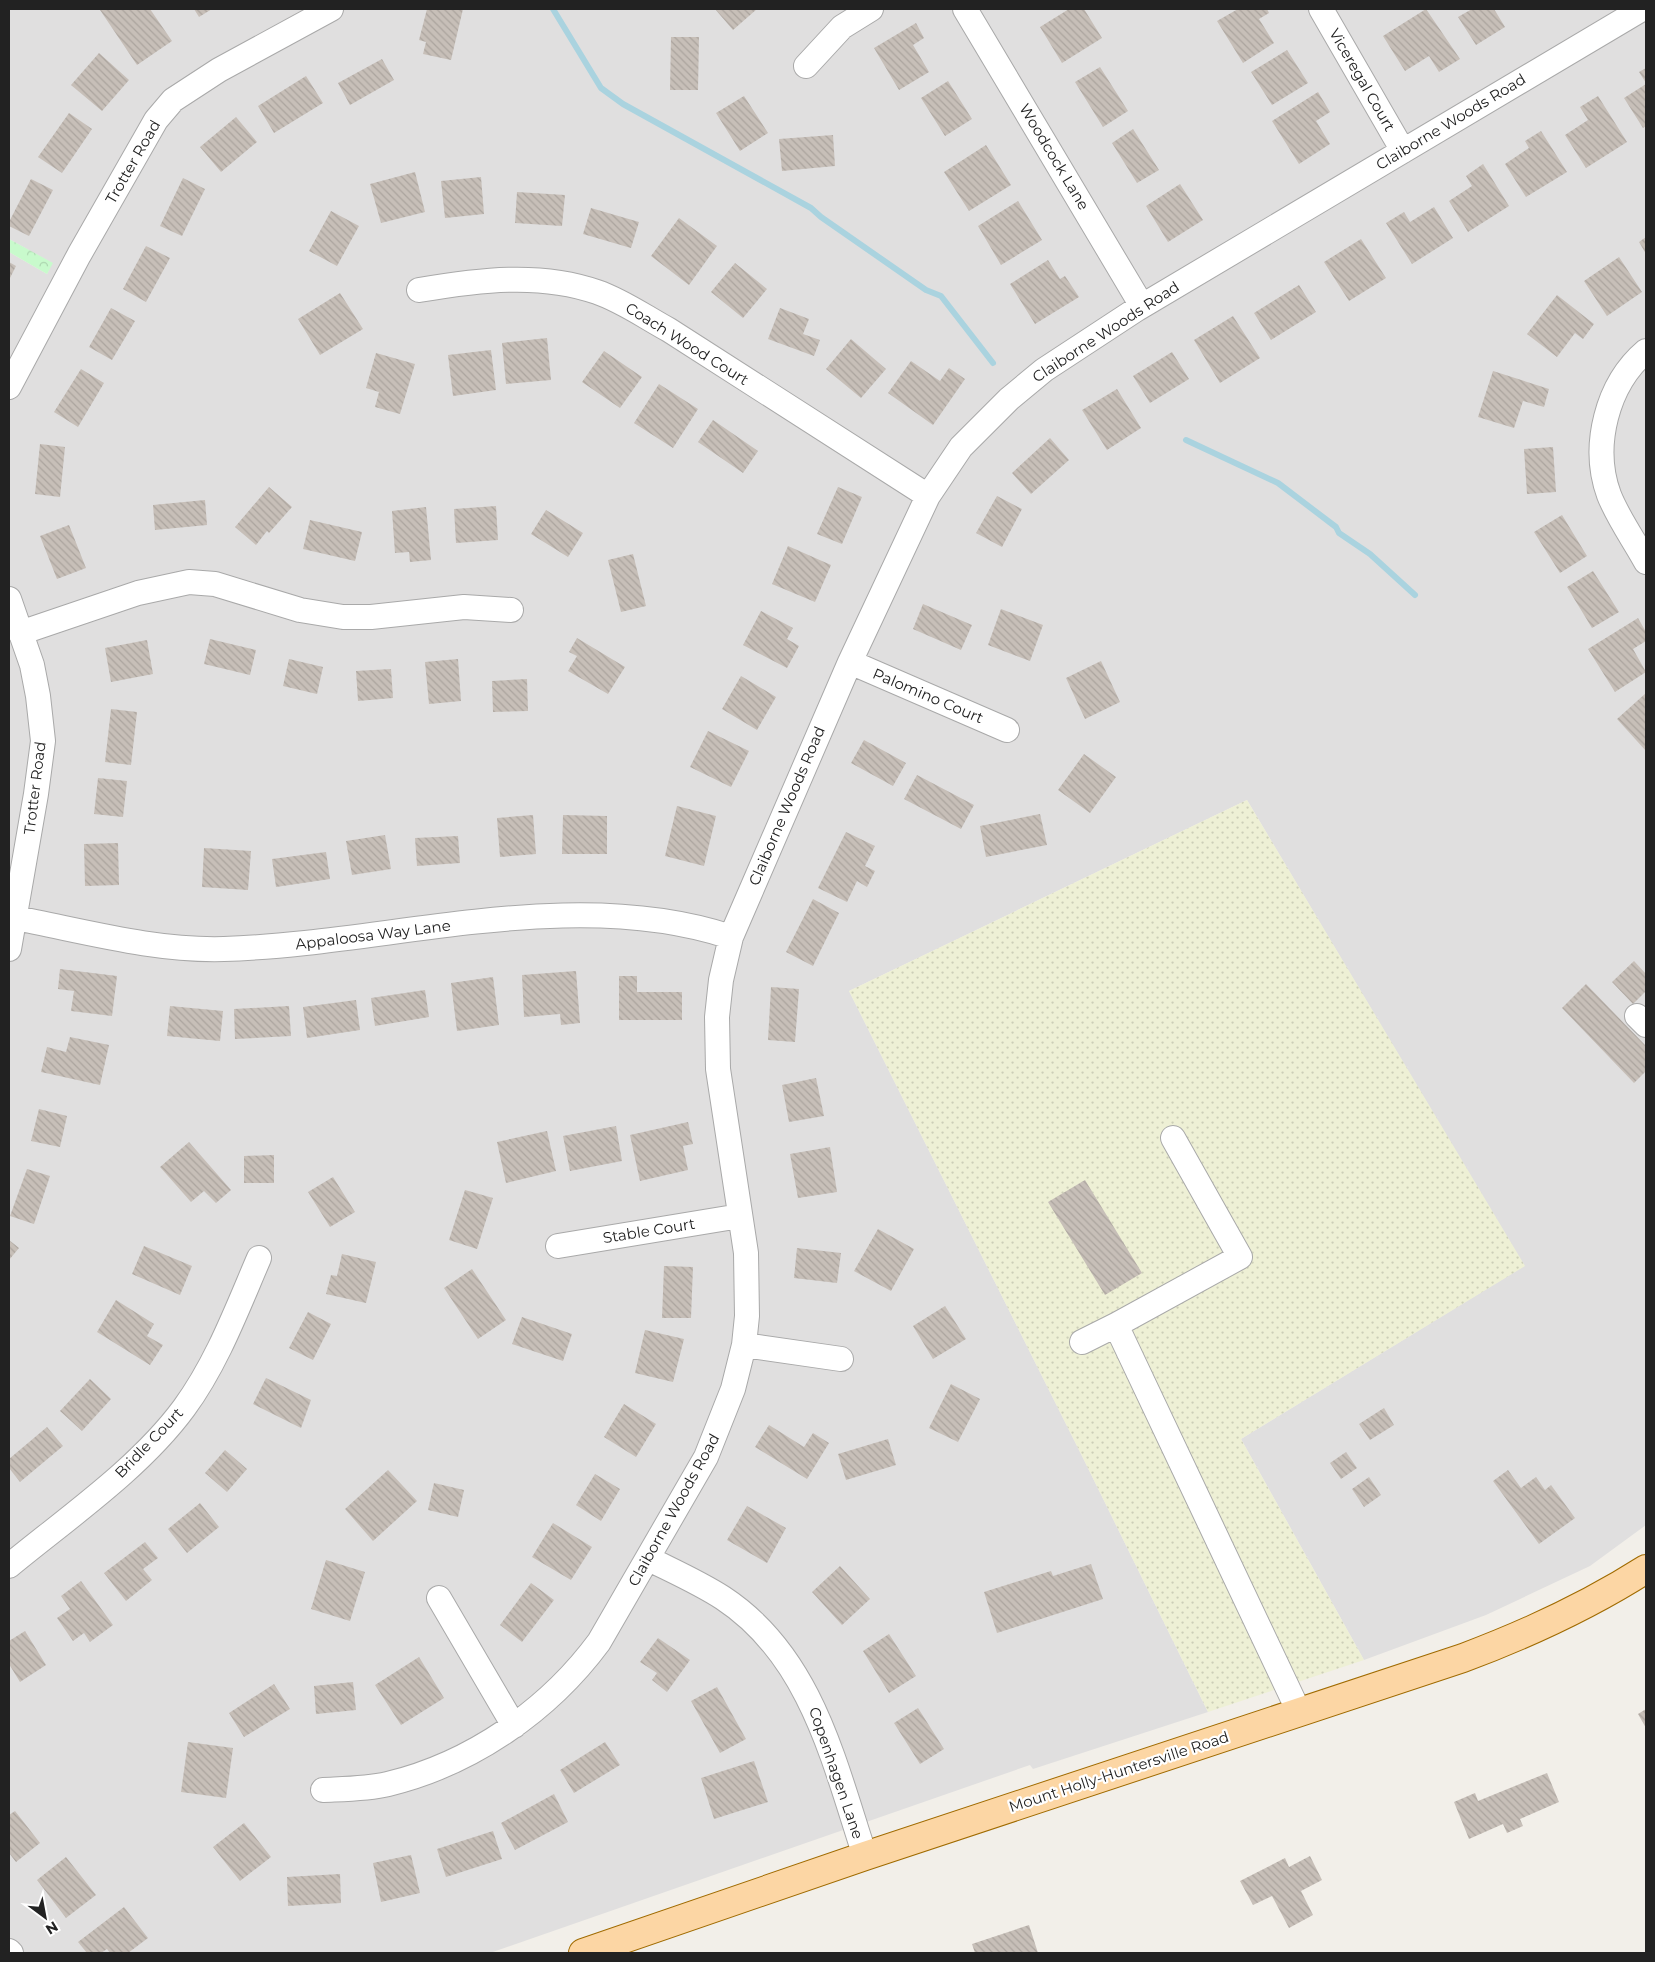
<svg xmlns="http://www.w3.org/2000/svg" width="1655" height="1962" viewBox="0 0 1655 1962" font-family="Montserrat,sans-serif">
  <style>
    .residential { fill: #e0dfdf }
    .farmland { fill: url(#farmland-dots) }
    .park { fill: url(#park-crowns) }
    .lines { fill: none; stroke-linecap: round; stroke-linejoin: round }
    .stream { stroke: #aad3df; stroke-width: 6 }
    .building { fill: url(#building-back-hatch) }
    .minor-casing { stroke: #a9a9a9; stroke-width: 26 }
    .major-casing { stroke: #a06b00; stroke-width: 30 }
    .minor { stroke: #fff; stroke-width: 24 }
    .major { stroke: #fcd6a4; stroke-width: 28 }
    .labels { text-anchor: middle; stroke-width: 4.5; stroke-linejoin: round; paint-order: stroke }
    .street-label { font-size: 15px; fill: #222; stroke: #fff }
  </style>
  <defs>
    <pattern id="farmland-dots" width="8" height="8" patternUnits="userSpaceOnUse" patternTransform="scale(1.25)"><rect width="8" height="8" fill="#eef0d5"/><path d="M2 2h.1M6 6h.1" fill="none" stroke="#ccceb7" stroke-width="1.8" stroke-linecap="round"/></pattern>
    <pattern id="park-crowns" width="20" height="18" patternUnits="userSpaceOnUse" patternTransform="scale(1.25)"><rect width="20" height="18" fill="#c8facc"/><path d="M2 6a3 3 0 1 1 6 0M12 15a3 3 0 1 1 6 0" fill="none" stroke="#acd6af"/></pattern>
    <pattern id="building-back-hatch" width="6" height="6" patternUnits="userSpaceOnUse" patternTransform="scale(1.25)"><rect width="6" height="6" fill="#c7bfb8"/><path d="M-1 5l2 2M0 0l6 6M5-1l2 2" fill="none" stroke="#aba49e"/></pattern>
  </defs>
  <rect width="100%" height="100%" fill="#f2efe9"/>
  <!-- residential -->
  <path class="residential" d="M 12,9 L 1646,9 L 1646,1525 L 1590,1566 L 1486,1615 L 1364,1660 L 1241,1439 L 1524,1266 L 1247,800 L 849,991 L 1083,1458 L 1208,1712 L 1033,1769 L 1030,1765 L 490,1953 L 9,1953 L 9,252 L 47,274 L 52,263 L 9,239 L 9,11 Z"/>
  <!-- farmland -->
  <path class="farmland" d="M 1247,800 L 1525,1266 L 1241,1439 L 1364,1660 L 1208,1712 L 1083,1458 L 849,991 Z"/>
  <!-- park -->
  <path class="park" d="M 9,239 L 53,263 L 47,274 L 9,252 Z"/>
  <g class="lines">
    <!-- stream -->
    <path class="stream" d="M 553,9 L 601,88 L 623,104 L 811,208 L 821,217 L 926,290 L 941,296 L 993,363
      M 1186,440 L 1278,483 L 1336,527 L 1339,533 L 1370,554 L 1415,595"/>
  </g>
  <!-- building -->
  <path class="building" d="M 103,9 L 150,9 L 172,41 L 137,65 L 100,10 Z
    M 194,9 L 212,9 L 199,17 Z
    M 427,9 L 463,9 L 451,60 L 423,54 L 426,42 L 419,40 Z
    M 715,9 L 757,9 L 733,30 Z
    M 1069,9 L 1084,9 L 1102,38 L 1062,63 L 1040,27 Z
    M 1238,9 L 1267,9 L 1269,13 L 1259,19 L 1274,43 L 1243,63 L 1217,21 Z
    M 1426,9 L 1460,59 L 1439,72 L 1429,56 L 1405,71 L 1383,36 Z
    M 1472,9 L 1494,9 L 1505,27 L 1476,45 L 1458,17 Z
    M 916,23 L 924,38 L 913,45 L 929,72 L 899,90 L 874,48 Z
    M 671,37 L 699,37 L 698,90 L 670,90 Z
    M 1287,50 L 1308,83 L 1272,105 L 1251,72 Z
    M 99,53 L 129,80 L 102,111 L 71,85 Z
    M 382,59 L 394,80 L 350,105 L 338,83 Z
    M 1100,67 L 1128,111 L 1103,127 L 1075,82 Z
    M 1646,68 L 1646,83 L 1639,72 Z
    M 306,76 L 323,103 L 274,133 L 258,106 Z
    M 948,81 L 972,119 L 945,136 L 921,98 Z
    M 1646,84 L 1646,126 L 1643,128 L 1624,98 Z
    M 1318,92 L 1330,112 L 1316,121 L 1330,144 L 1299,164 L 1272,121 Z
    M 744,96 L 768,133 L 740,151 L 716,113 Z
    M 1598,96 L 1627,142 L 1586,168 L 1565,135 L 1588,120 L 1580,107 Z
    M 69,113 L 92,129 L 62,173 L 38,157 Z
    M 236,117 L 257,142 L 221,172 L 200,147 Z
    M 1133,129 L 1159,170 L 1137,183 L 1112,143 Z
    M 1541,131 L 1567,172 L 1526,197 L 1505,164 L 1529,148 L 1525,141 Z
    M 833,135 L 835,166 L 782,171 L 779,139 Z
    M 986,145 L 1011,185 L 969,211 L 944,172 Z
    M 1483,164 L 1509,206 L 1468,232 L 1449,201 L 1472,186 L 1466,176 Z
    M 415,172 L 425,212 L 381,223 L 370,184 Z
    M 481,177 L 484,214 L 445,218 L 441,181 Z
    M 183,178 L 205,189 L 182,236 L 160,226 Z
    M 31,179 L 53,190 L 29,236 L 9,226 L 9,222 Z
    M 1180,184 L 1203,220 L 1168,242 L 1146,206 Z
    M 517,192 L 565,195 L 562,226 L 515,223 Z
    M 1018,201 L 1042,240 L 1001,265 L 978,226 Z
    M 1434,207 L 1453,238 L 1412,264 L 1386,223 L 1404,212 L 1410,222 Z
    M 591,208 L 639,222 L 631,248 L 583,234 Z
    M 331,211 L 359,226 L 337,266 L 309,251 Z
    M 679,218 L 717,246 L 689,285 L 651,256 Z
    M 1646,237 L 1646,254 L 1639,242 Z
    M 1361,239 L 1386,278 L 1349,301 L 1324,262 Z
    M 146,246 L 170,258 L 146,302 L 123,289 Z
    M 1619,257 L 1642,292 L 1607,316 L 1584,281 Z
    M 1048,260 L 1060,279 L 1065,276 L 1079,297 L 1035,324 L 1010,284 Z
    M 9,262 L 16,266 L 9,280 Z
    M 735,263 L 767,289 L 743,318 L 711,292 Z
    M 1299,285 L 1316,312 L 1271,340 L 1254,313 Z
    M 340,293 L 363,329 L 320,355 L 298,319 Z
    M 1557,295 L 1594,324 L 1583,339 L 1575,333 L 1557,357 L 1527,334 Z
    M 111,308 L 135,321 L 112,360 L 89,347 Z
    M 780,308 L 809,319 L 803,334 L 820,340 L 814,356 L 768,339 Z
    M 1233,316 L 1260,358 L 1220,383 L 1194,340 Z
    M 547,338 L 551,380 L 506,384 L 502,343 Z
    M 851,339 L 886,369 L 861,398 L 826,369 Z
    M 491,350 L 496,390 L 453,396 L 448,355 Z
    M 604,351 L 642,377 L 620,408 L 582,382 Z
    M 1172,352 L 1189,379 L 1150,403 L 1133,376 Z
    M 376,353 L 415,364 L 400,414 L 375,407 L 379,392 L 366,388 Z
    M 911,361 L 940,381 L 949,368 L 965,379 L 933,425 L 888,393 Z
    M 81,369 L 104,383 L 78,427 L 54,412 Z
    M 1493,371 L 1549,389 L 1544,407 L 1523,401 L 1514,428 L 1478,417 Z
    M 659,384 L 698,409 L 673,448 L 634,423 Z
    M 1117,389 L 1141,428 L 1107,450 L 1082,410 Z
    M 713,420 L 758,451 L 743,473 L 698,442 Z
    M 1050,438 L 1069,460 L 1031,494 L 1012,473 Z
    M 40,444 L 65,447 L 60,497 L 35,494 Z
    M 1553,447 L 1556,492 L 1527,494 L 1524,449 Z
    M 269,487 L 292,507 L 269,533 L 267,531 L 256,545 L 235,527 Z
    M 838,487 L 862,497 L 842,544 L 817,534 Z
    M 997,496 L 1022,509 L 1002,547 L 976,533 Z
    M 205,500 L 207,525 L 155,530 L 153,505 Z
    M 496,506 L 498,540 L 456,543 L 454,509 Z
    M 426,507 L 431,560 L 410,562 L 409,552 L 395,553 L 392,511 Z
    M 546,510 L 583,533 L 568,557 L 531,534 Z
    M 1562,515 L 1587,556 L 1560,573 L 1534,532 Z
    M 310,520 L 362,532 L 355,561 L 303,549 Z
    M 69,525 L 86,568 L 57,579 L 40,536 Z
    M 788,546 L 831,565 L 815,602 L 772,584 Z
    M 633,554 L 646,606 L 621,612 L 608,560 Z
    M 1593,571 L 1619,612 L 1592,628 L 1567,587 Z
    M 923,604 L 972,625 L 961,650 L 913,629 Z
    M 1001,609 L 1043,625 L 1030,661 L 988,645 Z
    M 761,611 L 793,628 L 787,639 L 799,646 L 787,668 L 743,645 Z
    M 1638,618 L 1646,632 L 1646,641 L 1633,649 L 1646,672 L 1615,692 L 1588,649 Z
    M 577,638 L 625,667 L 608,694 L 568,671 L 577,656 L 569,652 Z
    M 210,639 L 256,650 L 250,675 L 204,664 Z
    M 147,640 L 153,674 L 111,682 L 105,648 Z
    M 289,659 L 323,667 L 317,694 L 283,686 Z
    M 458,659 L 461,701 L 429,704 L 425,662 Z
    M 1101,661 L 1120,702 L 1085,719 L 1066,678 Z
    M 391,669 L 393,698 L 358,701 L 356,671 Z
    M 741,676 L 776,697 L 757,730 L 722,709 Z
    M 527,679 L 528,711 L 493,712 L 492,681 Z
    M 1646,693 L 1646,751 L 1617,719 Z
    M 111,709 L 137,712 L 131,765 L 105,762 Z
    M 708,731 L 749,751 L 731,787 L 690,767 Z
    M 864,740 L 906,763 L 893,786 L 851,763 Z
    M 1084,754 L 1116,777 L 1090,813 L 1058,790 Z
    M 917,775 L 974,805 L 961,829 L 904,799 Z
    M 98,778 L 127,781 L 123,817 L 94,814 Z
    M 677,806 L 716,816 L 704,866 L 665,856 Z
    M 1040,814 L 1047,845 L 986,857 L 980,826 Z
    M 533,815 L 536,854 L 500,857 L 497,818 Z
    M 563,815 L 607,816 L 607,854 L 562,854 Z
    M 846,832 L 875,846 L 865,866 L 875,871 L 867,887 L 857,881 L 847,902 L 818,888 Z
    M 385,835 L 391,869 L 352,875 L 346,841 Z
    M 458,836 L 460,863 L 417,866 L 415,838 Z
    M 118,843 L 119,885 L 85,886 L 84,844 Z
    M 204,848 L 251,851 L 248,890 L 202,887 Z
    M 326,852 L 330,879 L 276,887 L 272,859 Z
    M 813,899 L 839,913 L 813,966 L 786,952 Z
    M 1634,961 L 1646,974 L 1646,991 L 1633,1004 L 1612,982 Z
    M 60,969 L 117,976 L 112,1016 L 71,1011 L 74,991 L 58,989 Z
    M 576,971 L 580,1023 L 561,1025 L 560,1014 L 524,1017 L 522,975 Z
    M 619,976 L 637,976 L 637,992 L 682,992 L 682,1020 L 619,1020 Z
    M 493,977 L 499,1025 L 457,1031 L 451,983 Z
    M 1586,984 L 1646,1046 L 1646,1071 L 1634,1083 L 1562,1008 Z
    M 771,987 L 799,989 L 795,1042 L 768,1040 Z
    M 425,990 L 429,1017 L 375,1026 L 371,998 Z
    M 356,1000 L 360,1030 L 307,1038 L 303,1007 Z
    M 170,1006 L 223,1011 L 220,1041 L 167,1036 Z
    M 289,1006 L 291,1036 L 235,1039 L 234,1009 Z
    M 70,1037 L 109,1045 L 100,1085 L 41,1072 L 47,1047 L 66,1052 Z
    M 816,1078 L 824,1116 L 789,1122 L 782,1085 Z
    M 39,1109 L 67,1116 L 60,1147 L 31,1141 Z
    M 688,1122 L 693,1144 L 683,1146 L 688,1170 L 640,1181 L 630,1135 Z
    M 616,1126 L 622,1161 L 570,1171 L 563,1136 Z
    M 547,1131 L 556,1171 L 506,1183 L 497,1142 Z
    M 189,1142 L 231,1190 L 216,1203 L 204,1191 L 191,1202 L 160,1167 Z
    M 830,1147 L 837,1192 L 798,1198 L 790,1154 Z
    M 274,1155 L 274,1183 L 244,1183 L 244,1156 Z
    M 27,1169 L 50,1176 L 34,1224 L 10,1216 Z
    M 333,1177 L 355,1212 L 330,1227 L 308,1192 Z
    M 1085,1180 L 1142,1273 L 1105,1295 L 1048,1202 Z
    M 465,1190 L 493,1198 L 477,1249 L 449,1240 Z
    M 878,1229 L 914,1249 L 891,1291 L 854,1271 Z
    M 9,1240 L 19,1248 L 9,1260 Z
    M 144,1246 L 192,1266 L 180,1295 L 132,1274 Z
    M 797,1248 L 841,1253 L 837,1283 L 794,1278 Z
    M 342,1254 L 376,1262 L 366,1303 L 326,1294 L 331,1275 L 337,1276 Z
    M 664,1266 L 693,1267 L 691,1318 L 662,1318 Z
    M 472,1269 L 506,1320 L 478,1339 L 444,1288 Z
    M 116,1300 L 154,1324 L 147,1336 L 163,1345 L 150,1365 L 97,1332 Z
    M 945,1306 L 966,1339 L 933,1359 L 913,1326 Z
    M 308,1312 L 331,1324 L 313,1360 L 289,1348 Z
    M 522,1317 L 572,1334 L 563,1361 L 512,1344 Z
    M 645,1330 L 684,1339 L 673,1382 L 635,1373 Z
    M 266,1378 L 311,1400 L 301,1428 L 253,1404 Z
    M 90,1379 L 111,1399 L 82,1431 L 60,1411 Z
    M 951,1384 L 980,1399 L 958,1442 L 929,1428 Z
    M 624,1404 L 656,1424 L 636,1457 L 604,1437 Z
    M 1384,1408 L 1394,1425 L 1370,1440 L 1359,1424 Z
    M 769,1425 L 804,1447 L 813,1433 L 829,1443 L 807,1479 L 755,1447 Z
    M 47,1427 L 63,1446 L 20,1482 L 9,1468 L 9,1459 Z
    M 888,1439 L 896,1465 L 846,1480 L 838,1454 Z
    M 225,1450 L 247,1469 L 227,1492 L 205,1473 Z
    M 1346,1452 L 1357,1468 L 1341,1479 L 1330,1463 Z
    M 388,1470 L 417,1501 L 373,1541 L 345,1509 Z
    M 1508,1470 L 1521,1488 L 1536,1477 L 1545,1490 L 1551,1485 L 1575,1518 L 1539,1544 L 1493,1481 Z
    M 595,1474 L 620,1489 L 601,1521 L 576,1505 Z
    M 1369,1477 L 1381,1495 L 1364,1507 L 1352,1489 Z
    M 434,1483 L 464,1490 L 458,1517 L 428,1510 Z
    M 200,1503 L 219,1527 L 187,1553 L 168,1529 Z
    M 747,1506 L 786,1528 L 767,1563 L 727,1540 Z
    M 553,1523 L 592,1547 L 571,1580 L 532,1557 Z
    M 145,1542 L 158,1558 L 143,1569 L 152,1580 L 126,1601 L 104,1573 Z
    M 326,1560 L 365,1572 L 350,1621 L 311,1609 Z
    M 1091,1564 L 1103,1599 L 997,1633 L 984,1592 L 1051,1571 L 1053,1576 Z
    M 840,1566 L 870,1599 L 842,1625 L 812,1592 Z
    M 81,1581 L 113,1625 L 90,1642 L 84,1633 L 73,1641 L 57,1618 L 70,1609 L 61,1596 Z
    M 531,1583 L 554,1600 L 522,1642 L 500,1625 Z
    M 25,1631 L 46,1665 L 20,1682 L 9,1664 L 9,1641 Z
    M 889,1634 L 916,1676 L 889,1693 L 863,1651 Z
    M 658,1638 L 690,1660 L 667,1692 L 652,1680 L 657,1673 L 640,1662 Z
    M 419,1657 L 444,1698 L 401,1725 L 375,1685 Z
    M 353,1682 L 356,1710 L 316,1714 L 314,1686 Z
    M 274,1684 L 290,1709 L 244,1737 L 229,1713 Z
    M 717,1687 L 746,1739 L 720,1753 L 691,1701 Z
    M 918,1708 L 944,1749 L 920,1764 L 894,1723 Z
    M 1646,1709 L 1646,1728 L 1638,1714 Z
    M 188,1742 L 233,1748 L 226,1798 L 181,1792 Z
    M 605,1742 L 620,1765 L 574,1793 L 560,1770 Z
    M 754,1761 L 768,1802 L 714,1819 L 701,1778 Z
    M 1547,1773 L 1559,1802 L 1520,1819 L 1523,1826 L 1507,1833 L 1503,1824 L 1469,1839 L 1454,1802 L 1475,1793 L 1478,1801 Z
    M 554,1794 L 568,1822 L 515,1850 L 501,1823 Z
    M 15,1811 L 40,1843 L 16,1862 L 9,1853 L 9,1815 Z
    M 244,1823 L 271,1857 L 240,1881 L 213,1847 Z
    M 493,1831 L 502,1859 L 446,1877 L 437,1849 Z
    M 411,1855 L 420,1893 L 381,1902 L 373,1863 Z
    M 1310,1856 L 1322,1880 L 1301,1891 L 1313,1915 L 1289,1928 L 1272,1896 L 1253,1905 L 1240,1881 L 1285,1858 L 1289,1867 Z
    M 66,1857 L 96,1895 L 66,1918 L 37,1880 Z
    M 340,1874 L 341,1903 L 288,1906 L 287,1877 Z
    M 124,1907 L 148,1938 L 128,1953 L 110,1953 L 107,1949 L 101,1953 L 87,1953 L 78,1942 Z
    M 1029,1925 L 1038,1953 L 975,1953 L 972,1944 Z"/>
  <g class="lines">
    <!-- minor casing -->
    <g class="minor-casing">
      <path id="minor" d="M 965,9 L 1142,306
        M 1321,9 L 1403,151
        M 806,66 L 842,27 L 871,9
        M 419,290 C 478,280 540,272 597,292 C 623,301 645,317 669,330 L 928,496
        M 1646,351 C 1607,384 1591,446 1609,495 C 1618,518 1634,540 1646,562
        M 9,387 L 79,255 L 156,120 L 173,100 L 219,70 L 331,9
        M 9,599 L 32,665 L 38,696 L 43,741 L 36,794 L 9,949
        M 20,633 L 138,593 L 189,582 L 215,584 L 300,610 L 343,617 L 371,617 L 464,607 L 511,610
        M 850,662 L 1007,730
        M 15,918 C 84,931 154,951 224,949 C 389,944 571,884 731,937
        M 1637,1016 L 1646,1025
        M 1173,1138 L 1240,1257 L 1116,1325 L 1299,1712
        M 558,1246 L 740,1216
        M 1082,1342 L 1116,1325
        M 744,1345 L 841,1359
        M 649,1559 C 673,1571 700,1583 723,1598 C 811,1656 834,1762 865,1856
        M 9,1566 C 67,1518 139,1469 184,1408 C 217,1363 237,1309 259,1258
        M 439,1598 L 514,1726
        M 323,1790 C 344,1789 367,1789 388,1784 C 471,1764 548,1711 599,1642 L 706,1457 L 733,1389 L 744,1345 L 747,1316 L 746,1253 L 718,1069 L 717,1017 L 721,980 L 731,937 L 850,662 L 928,496 L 961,447 L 1009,399 L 1044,370 L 1137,309 L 1642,9
        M 9,1951 L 11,1953"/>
    </g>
    <!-- major casing -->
    <g class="major-casing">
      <path id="major" d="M 583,1953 L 865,1856 L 1463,1658 C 1527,1634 1588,1606 1646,1569"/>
    </g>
    <!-- minor -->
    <use href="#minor" class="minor"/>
    <!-- major -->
    <use href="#major" class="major"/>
  </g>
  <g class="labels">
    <!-- street labels -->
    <g class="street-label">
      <text transform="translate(1362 80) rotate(60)" y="5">Viceregal Court</text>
      <text transform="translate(1451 122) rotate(-31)" y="5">Claiborne Woods Road</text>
      <text transform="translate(1054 157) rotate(59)" y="5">Woodcock Lane</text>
      <text transform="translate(133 162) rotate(-60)" y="5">Trotter Road</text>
      <text transform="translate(1106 332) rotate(-33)" y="5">Claiborne Woods Road</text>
      <text transform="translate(687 344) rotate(32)" y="5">Coach Wood Court</text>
      <text transform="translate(928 696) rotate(23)" y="5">Palomino Court</text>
      <text transform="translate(35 788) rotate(-83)" y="5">Trotter Road</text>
      <text transform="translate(787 806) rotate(-67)" y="5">Claiborne Woods Road</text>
      <text transform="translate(373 935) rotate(-7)" y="5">Appaloosa Way Lane</text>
      <text transform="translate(649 1231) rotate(-9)" y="5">Stable Court</text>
      <text transform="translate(149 1443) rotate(-46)" y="5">Bridle Court</text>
      <text transform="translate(674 1510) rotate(-61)" y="5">Claiborne Woods Road</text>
      <text transform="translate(1119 1772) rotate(-18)" y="5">Mount Holly-Huntersville Road</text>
      <text transform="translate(836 1773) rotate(71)" y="5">Copenhagen Lane</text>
    </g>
  </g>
  <!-- border -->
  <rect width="1655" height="1962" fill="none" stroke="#222222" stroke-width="20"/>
  <!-- north arrow -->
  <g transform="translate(45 1917) rotate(148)" stroke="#ffffff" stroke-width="4" paint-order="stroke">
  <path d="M0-4L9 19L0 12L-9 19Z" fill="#222222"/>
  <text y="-8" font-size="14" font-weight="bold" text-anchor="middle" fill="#222222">N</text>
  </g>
</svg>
